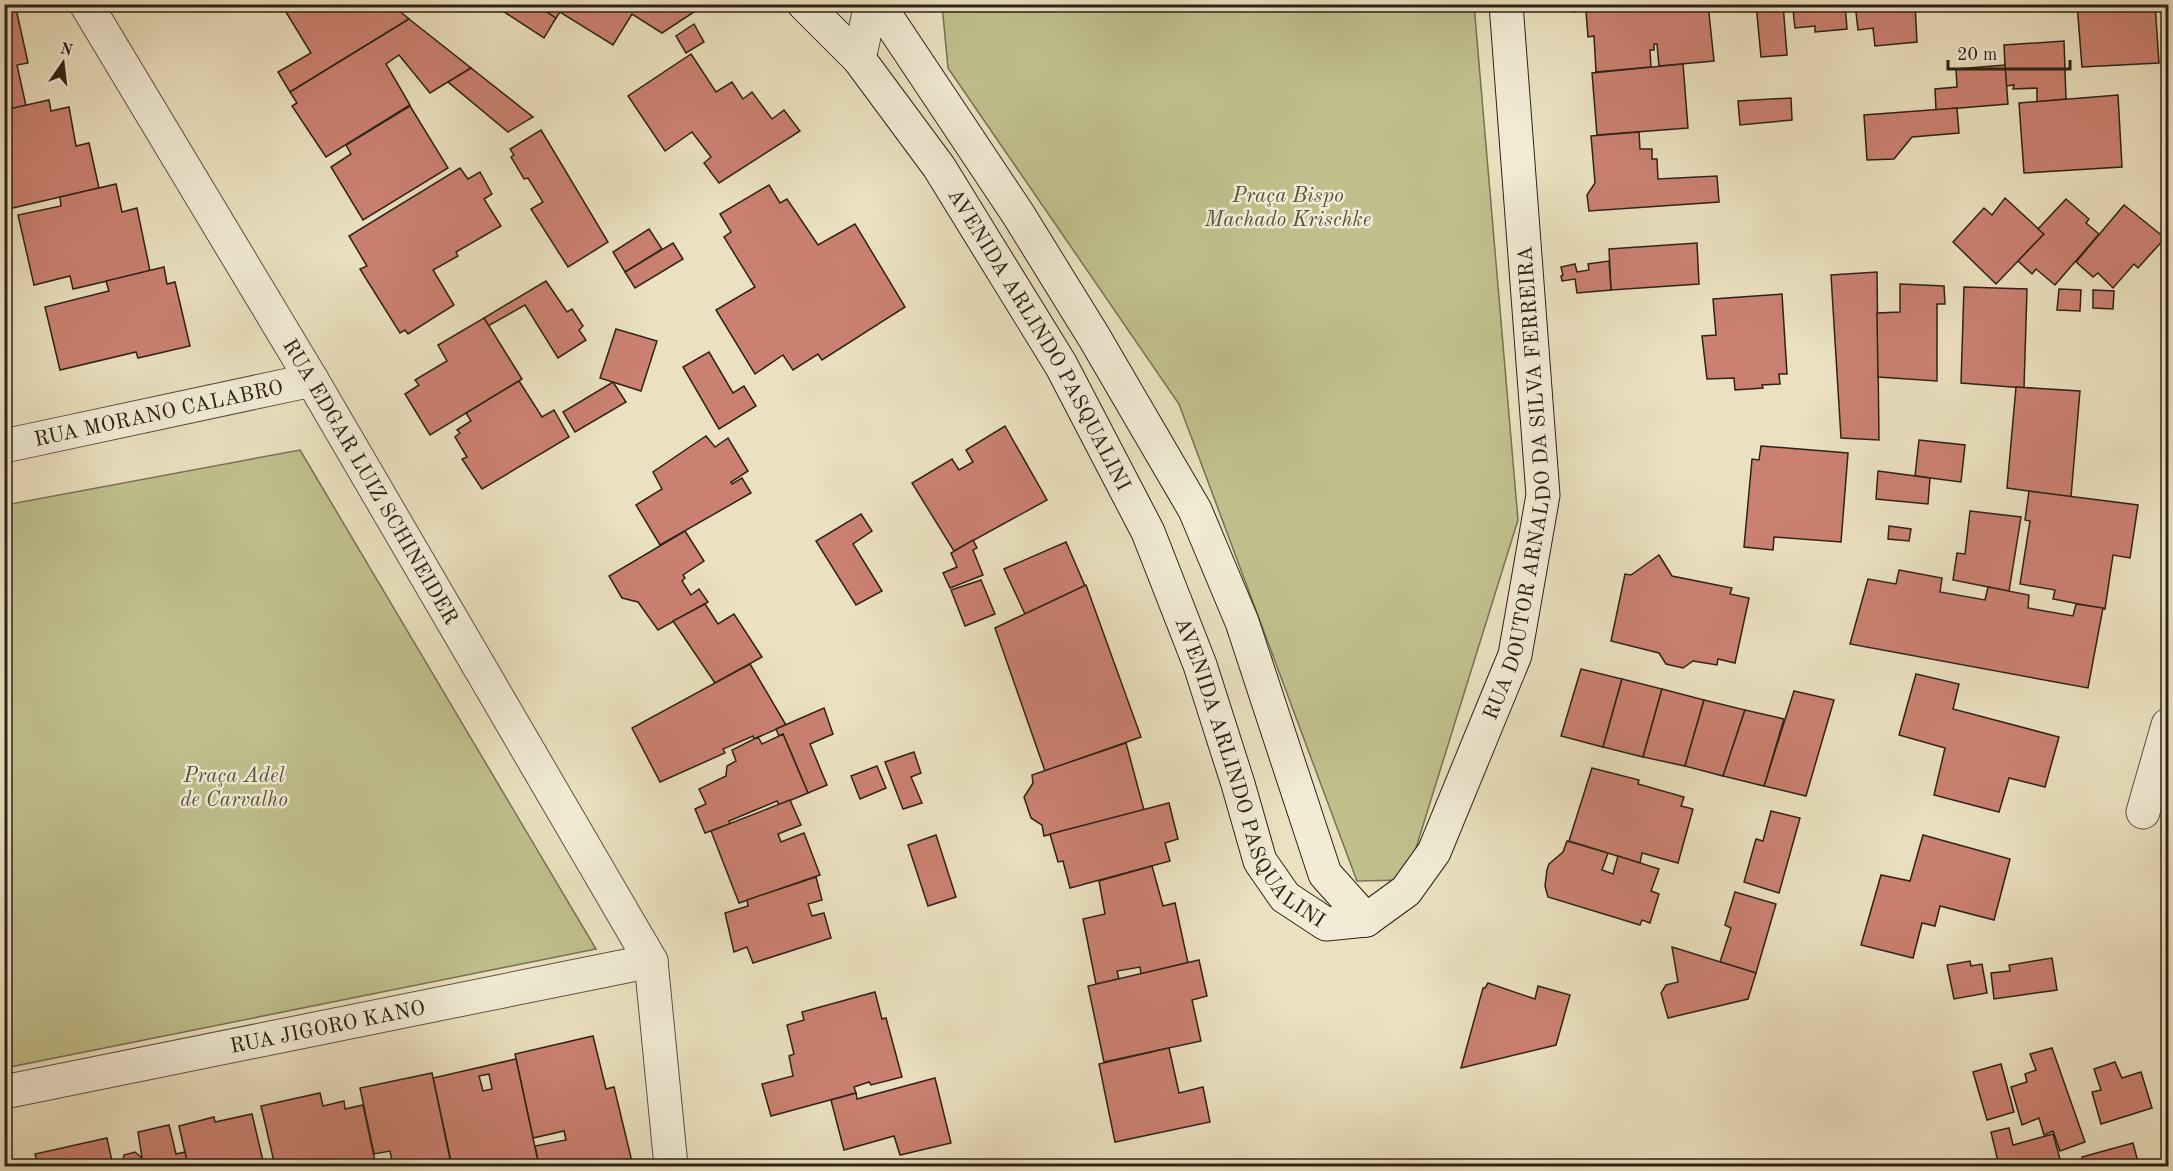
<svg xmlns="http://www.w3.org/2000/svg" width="2173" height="1171" viewBox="0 0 2173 1171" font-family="'Old Standard TT',serif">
  <rect width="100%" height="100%" fill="#ebe1c0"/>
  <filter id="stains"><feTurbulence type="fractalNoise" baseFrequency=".00333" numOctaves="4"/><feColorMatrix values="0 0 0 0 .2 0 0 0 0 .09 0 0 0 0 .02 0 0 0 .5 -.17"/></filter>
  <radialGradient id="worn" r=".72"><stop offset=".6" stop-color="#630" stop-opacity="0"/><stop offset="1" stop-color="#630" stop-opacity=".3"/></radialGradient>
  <g fill="#c0c08d" stroke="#777152" stroke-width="1.5">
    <polygon points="942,5 1474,5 1518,520 1406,880 1357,881 1179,404 948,68"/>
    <polygon points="300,450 596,949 5,1068 5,505"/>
  </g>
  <g fill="#cb8172" stroke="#2e2216" stroke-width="1.5" fill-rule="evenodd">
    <polygon points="4,4 15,4 28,63 17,65 26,106 4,110"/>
    <polygon points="281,4 342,4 344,7 348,4 391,4 409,19 290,92 278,72 311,53"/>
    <polygon points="492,4 535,4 556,18 544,38"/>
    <polygon points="535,4 694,4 700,8 662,33 632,14 613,45 560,12 556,18"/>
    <polygon points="1572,4 1649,4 1649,6 1573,12"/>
    <polygon points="1670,4 1708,4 1714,61 1659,66 1657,44 1654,44 1654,50 1650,50 1651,67 1596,72 1594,36 1588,37 1586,11"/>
    <polygon points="1756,4 1783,4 1787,55 1761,57"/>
    <polygon points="1786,4 1845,4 1847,29 1815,32 1815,26 1795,28 1793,10 1787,11"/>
    <polygon points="1855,4 1915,4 1917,42 1875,46 1873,28 1858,30"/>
    <polygon points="2077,4 2155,4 2159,63 2082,67"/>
    <polygon points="409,19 471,68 430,93 399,55 386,64 410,105 326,157 292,106 297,103 290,92"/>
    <polygon points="694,24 704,42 686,53 676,36"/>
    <polygon points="2064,41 2066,99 2037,102 2037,88 2013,89 2014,85 2006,86 2004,45"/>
    <polygon points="691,54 716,92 732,82 743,99 752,92 772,119 784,110 800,131 719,183 704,163 711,157 692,132 665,151 628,96"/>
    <polygon points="1683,64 1688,128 1597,135 1592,73"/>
    <polygon points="2005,65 2008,104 1936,110 1935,89 1957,87 1956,69"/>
    <polygon points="471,68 533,117 508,132 448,82"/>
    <polygon points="2118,95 2122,167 2024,173 2019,103"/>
    <polygon points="1791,98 1792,120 1740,125 1738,101"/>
    <polygon points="49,100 51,111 69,107 76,146 89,143 99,188 4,210 4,110"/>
    <polygon points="410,106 448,168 363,220 331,167 351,154 346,145"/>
    <polygon points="1957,108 1959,133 1912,137 1894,159 1867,160 1864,115"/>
    <polygon points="541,130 608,242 568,267 531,209 543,202 528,178 524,179 511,157 514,155 510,149"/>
    <polygon points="1639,132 1640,149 1652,149 1652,159 1657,159 1658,179 1717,176 1719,202 1589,211 1587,195 1595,183 1591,136"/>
    <polygon points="460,168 468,179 480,172 492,194 484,199 501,226 456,252 458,256 433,270 454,305 408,334 405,330 400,333 360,269 367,266 349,236"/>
    <polygon points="116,184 122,212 137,208 150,271 73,289 70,276 34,285 18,215 61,206 60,197"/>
    <polygon points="769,185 780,203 787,199 818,245 855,224 905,307 822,360 818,354 793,370 783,355 755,374 716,310 755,287 724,237 731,232 720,214"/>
    <polygon points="2005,198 2044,234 1996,284 1953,242 1984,208 1992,215"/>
    <polygon points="2066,199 2089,219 2086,223 2099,234 2055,285 2036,269 2032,274 2018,261 2044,234 2038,229"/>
    <polygon points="2124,205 2165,238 2138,268 2134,264 2113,288 2098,273 2093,277 2076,262"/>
    <polygon points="649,229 662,249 625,272 613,252"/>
    <polygon points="673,243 683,259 635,288 625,272"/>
    <polygon points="1697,243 1699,284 1611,290 1609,249"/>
    <polygon points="1609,261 1611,290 1577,293 1575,279 1562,281 1561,276 1563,275 1561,267 1575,264 1577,272 1589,270 1588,264"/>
    <polygon points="164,267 167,284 175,282 190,346 138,358 136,352 60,370 45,307 109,291 106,281"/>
    <polygon points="1877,272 1879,440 1841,438 1831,275"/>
    <polygon points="546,281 567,312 572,309 583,326 579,330 586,340 558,358 525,305 488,326 484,318"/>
    <polygon points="1900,284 1944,286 1945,304 1937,304 1937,381 1878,377 1877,313 1900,312"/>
    <polygon points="1964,287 2027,289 2024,388 1961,383"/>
    <polygon points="2059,289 2081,290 2080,311 2057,310"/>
    <polygon points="2093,290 2114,291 2113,309 2093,308"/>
    <polygon points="1782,294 1787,374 1779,374 1780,384 1762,385 1763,388 1735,390 1734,378 1707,379 1702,336 1716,335 1713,299"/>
    <polygon points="484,318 522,379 430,435 405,394 419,385 415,380 447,361 438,345"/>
    <polygon points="616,329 657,341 641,391 600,378"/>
    <polygon points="709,352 733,393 744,386 756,406 719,429 683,367"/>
    <polygon points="519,381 542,417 554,410 569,437 482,489 462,459 467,457 455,437 460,433 457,430 471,421 466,413"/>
    <polygon points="613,382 626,402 575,432 563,412"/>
    <polygon points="2016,387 2080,391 2071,497 2007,488"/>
    <polygon points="1005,426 1047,500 954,551 912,483 952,459 959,470 973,462 966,450"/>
    <polygon points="706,436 715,447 728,438 748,471 731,482 732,484 742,478 751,493 660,545 636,505 662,489 653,472"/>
    <polygon points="1919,440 1965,445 1961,482 1915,476"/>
    <polygon points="1761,446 1848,453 1841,542 1774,537 1773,550 1744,547 1752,459 1759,460"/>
    <polygon points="1878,471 1930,478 1928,504 1876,499"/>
    <polygon points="2029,491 2138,505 2130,558 2113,555 2105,609 2053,599 2055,590 2020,584 2030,521 2025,520"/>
    <polygon points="1970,511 2021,517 2009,591 1953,580 1957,553 1965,554"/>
    <polygon points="861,514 872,531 853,544 882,591 856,605 816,541"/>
    <polygon points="1889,526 1911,529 1909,541 1888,539"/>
    <polygon points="685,531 704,561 683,575 685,578 682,581 691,595 699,589 708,602 658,630 638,602 622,598 609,576"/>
    <polygon points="973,540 977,548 973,550 983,575 950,588 943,573 957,567 951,553"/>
    <polygon points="1066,542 1085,586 1025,614 1004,569"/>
    <polygon points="1659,555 1672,576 1732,588 1730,594 1749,598 1735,663 1718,659 1717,665 1693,661 1683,668 1666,664 1659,653 1611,641 1625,574 1631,575"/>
    <polygon points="1899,570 1942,578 1940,592 1985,600 1988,587 2029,595 2028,608 2073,616 2076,604 2103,608 2088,688 1850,644 1868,579 1896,584"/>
    <polygon points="981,580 995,614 965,626 951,590"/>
    <polygon points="1086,585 1141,737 1045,771 995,628"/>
    <polygon points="705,604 718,624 734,614 762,657 715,683 673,621"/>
    <polygon points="750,664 786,725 754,739 753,736 723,749 725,753 660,782 632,728"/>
    <polygon points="1581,669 1622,679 1603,747 1561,736"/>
    <polygon points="1916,674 1959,684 1953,709 2059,737 2045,787 2009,778 1999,812 1934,795 1945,748 1899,735"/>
    <polygon points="1622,679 1662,689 1643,757 1603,747"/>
    <polygon points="1662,689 1704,700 1685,766 1643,757"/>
    <polygon points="1794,691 1834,700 1806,796 1764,786"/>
    <polygon points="1704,700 1745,710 1723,776 1685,766"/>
    <polygon points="824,708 833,734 810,744 827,785 808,793 783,734 779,736 776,729"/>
    <polygon points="1745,710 1784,719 1764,786 1723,776"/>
    <polygon points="783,734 808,793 779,805 777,801 729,821 730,824 705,833 695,809 706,804 699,789 726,776 727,766 736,761 732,750 758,737 762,744"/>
    <polygon points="1126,743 1144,810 1044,836 1042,825 1031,818 1024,797 1033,783 1032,775"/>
    <polygon points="914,752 921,773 911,777 922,803 903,809 885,762"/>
    <polygon points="877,766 886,788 860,799 851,776"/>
    <polygon points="1592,768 1639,780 1638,784 1684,797 1681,806 1693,809 1678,863 1642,853 1640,863 1569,841"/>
    <polygon points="790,800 801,825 778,834 781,842 804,833 820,875 739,903 711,831"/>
    <polygon points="1169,803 1178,839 1165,843 1170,861 1070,888 1063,861 1058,862 1050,834"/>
    <polygon points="1771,811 1800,818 1779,893 1744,882 1756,839 1763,841"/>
    <polygon points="936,835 956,897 928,906 908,845"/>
    <polygon points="1923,835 2010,859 1994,920 1940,906 1935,926 1922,923 1913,958 1861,945 1881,875 1910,881"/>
    <polygon points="1567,841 1608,853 1602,870 1613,874 1618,856 1659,869 1651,891 1659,894 1650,923 1642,920 1640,925 1548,897 1545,886 1547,870 1549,864 1563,852"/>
    <polygon points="1152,866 1163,906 1175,903 1188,963 1141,974 1140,967 1117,971 1119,979 1096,984 1083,919 1105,914 1099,881"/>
    <polygon points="816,877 822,900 808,904 812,916 824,913 831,938 753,963 747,947 734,952 725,913 748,906 747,900"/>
    <polygon points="1735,892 1776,904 1756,973 1720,962 1731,928 1725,925"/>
    <polygon points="1672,947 1756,973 1748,999 1668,1018 1661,993 1666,985 1678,982"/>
    <polygon points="2052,958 2057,990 1994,999 1991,973 2010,971 2009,965"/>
    <polygon points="1199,960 1207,996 1192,1000 1201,1041 1104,1062 1088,986"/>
    <polygon points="1970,961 1971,966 1982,964 1987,993 1954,999 1947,965"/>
    <polygon points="1488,983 1535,999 1538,986 1570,995 1556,1045 1461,1068 1483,988 1485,988"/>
    <polygon points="875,992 882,1019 886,1018 902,1077 871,1085 869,1082 854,1087 856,1093 771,1116 762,1084 793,1076 789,1056 794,1054 787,1025 804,1020 802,1012"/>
    <polygon points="593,1036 606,1089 614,1087 633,1166 539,1166 535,1146 566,1140 564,1131 533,1138 515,1054"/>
    <polygon points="1169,1048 1179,1093 1203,1087 1210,1122 1115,1142 1099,1064"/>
    <polygon points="2052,1048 2085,1142 2060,1151 2053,1131 2044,1135 2039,1118 2022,1125 2011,1087 2027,1082 2025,1074 2036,1070 2030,1054"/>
    <path d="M516 1059 539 1166H452L433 1078ZM489 1074 492 1089 483 1091 479 1076Z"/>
    <polygon points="2115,1062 2122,1078 2141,1072 2152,1108 2101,1124 2092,1092 2101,1090 2094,1069"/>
    <polygon points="2001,1064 2014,1112 1987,1120 1973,1072"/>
    <polygon points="432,1073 450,1159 417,1166 393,1166 390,1151 374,1154 360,1088"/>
    <polygon points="935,1078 951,1143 900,1155 894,1136 844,1150 831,1100 856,1093 857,1099"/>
    <polygon points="320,1093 323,1106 344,1101 345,1109 363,1105 376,1166 275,1166 261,1106"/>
    <polygon points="252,1114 263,1161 250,1164 251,1166 188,1166 179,1126 214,1117 215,1122"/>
    <polygon points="169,1125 176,1154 185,1152 188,1166 122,1166 124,1155 135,1152 142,1158 138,1132"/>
    <polygon points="2009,1128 2013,1145 2053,1134 2062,1166 1999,1166 1991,1132"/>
    <polygon points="107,1138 113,1166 38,1166 35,1154"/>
    <polygon points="2133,1143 2139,1166 2085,1166 2082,1157"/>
  </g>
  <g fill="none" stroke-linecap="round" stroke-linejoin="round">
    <defs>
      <g id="street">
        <path id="s1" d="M86 4 312 380 651 961 671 1166"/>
        <polyline points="859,59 871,4"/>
        <path id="s2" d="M4 446 312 380"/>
        <polyline points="2143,812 2168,725"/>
        <path id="s3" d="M4 1092 651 961"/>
      </g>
      <g id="secondary">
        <path id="s4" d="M804 4 859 59 939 167 1061 365 1148 532 1200 665 1238 784 1260 861 1285 897 1326 924 1366 920"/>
        <polyline points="878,4 1018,214 1094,337 1195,510 1242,622 1325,874 1366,920"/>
        <path id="s5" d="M1366 920 1406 891 1434 852 1515 655 1543 495 1506 4"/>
      </g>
    </defs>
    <use href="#street" stroke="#5d5240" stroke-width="35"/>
    <use href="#secondary" stroke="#2e2216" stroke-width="35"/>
    <use href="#street" stroke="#f2ecd6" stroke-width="33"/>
    <use href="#secondary" stroke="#f2ecd6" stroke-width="33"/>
  </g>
  <g text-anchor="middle" stroke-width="5" stroke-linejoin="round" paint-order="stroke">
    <g font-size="21" font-style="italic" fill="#5a513a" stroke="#f2ecd6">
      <text x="1288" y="202">Praça Bispo<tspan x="1288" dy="24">Machado Krischke</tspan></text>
      <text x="234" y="782">Praça Adel<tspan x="234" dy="24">de Carvalho</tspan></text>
    </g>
    <g font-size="21" fill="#2e2216" stroke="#f2ecd6">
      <text dy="7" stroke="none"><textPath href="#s4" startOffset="412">AVENIDA ARLINDO PASQUALINI</textPath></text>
      <text dy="7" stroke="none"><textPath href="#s2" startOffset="158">RUA MORANO CALABRO</textPath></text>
      <text dy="7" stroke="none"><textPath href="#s1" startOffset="556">RUA EDGAR LUIZ SCHINEIDER</textPath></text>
      <text dy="7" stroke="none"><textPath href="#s5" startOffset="482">RUA DOUTOR ARNALDO DA SILVA FERREIRA</textPath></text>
      <text dy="7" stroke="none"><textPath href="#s4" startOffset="898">AVENIDA ARLINDO PASQUALINI</textPath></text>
      <text dy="7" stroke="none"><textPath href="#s3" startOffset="330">RUA JIGORO KANO</textPath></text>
    </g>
  </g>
  <rect width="2173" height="1171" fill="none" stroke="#ebe1c0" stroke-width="24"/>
  <rect x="6" y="6" width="2161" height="1159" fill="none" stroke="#2e2216" stroke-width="3"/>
  <rect x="12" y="12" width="2149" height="1147" fill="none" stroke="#2e2216" stroke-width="1.5"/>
  <g transform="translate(63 63) rotate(14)" stroke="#f2ecd6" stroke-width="4.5" paint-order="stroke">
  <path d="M0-4.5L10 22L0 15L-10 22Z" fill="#2e2216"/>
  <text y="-9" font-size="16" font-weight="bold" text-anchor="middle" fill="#2e2216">N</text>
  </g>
  <path d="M1948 60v9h122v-9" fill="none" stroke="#2e2216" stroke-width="3"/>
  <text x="1957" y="60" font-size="18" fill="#2e2216" stroke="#f2ecd6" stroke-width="4.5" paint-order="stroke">20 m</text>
  <rect width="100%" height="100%" filter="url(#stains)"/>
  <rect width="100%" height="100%" fill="url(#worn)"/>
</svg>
